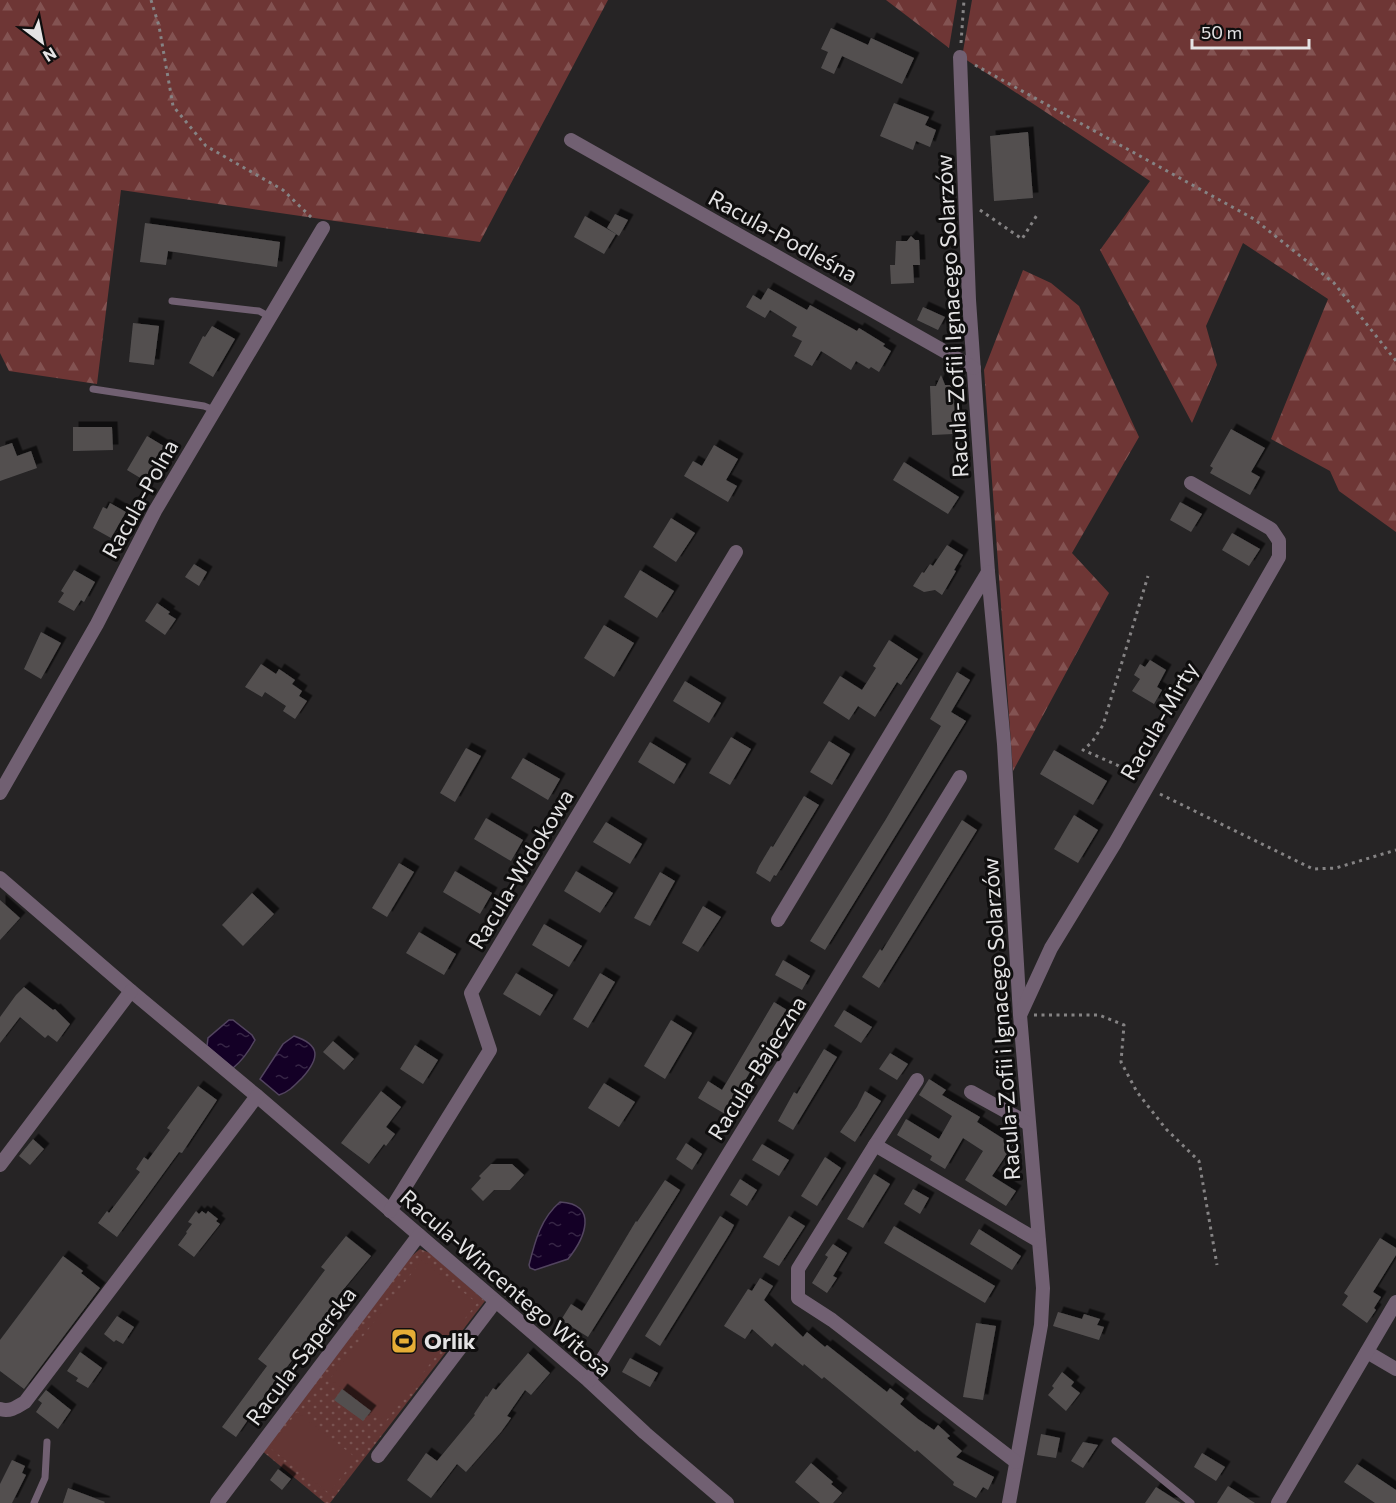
<svg xmlns="http://www.w3.org/2000/svg" width="1396" height="1503" viewBox="0 0 1396 1503" font-family="Commissioner,sans-serif">
  <defs>
    <pattern id="forest-firs" width="22" height="20" patternUnits="userSpaceOnUse" patternTransform="scale(1.5)"><rect width="22" height="20" fill="#6e3635"/><path d="M5 1l3.5 6h-7zM16 11l3.5 6h-7z" fill="#835352"/></pattern>
    <pattern id="park-dots" width="8" height="8" patternUnits="userSpaceOnUse" patternTransform="scale(1.5)"><rect width="8" height="8" fill="#633634"/><path d="M2 2h.1M6 6h.1" fill="none" stroke="#795351" stroke-width="1.8" stroke-linecap="round"/></pattern>
    <pattern id="water-ripples" width="26" height="14" patternUnits="userSpaceOnUse" patternTransform="scale(1.5)"><rect width="26" height="14" fill="#140026"/><path d="M2 4q2-2 4 0t4 0M15 11q2-2 4 0t4 0" fill="none" stroke="#362545"/></pattern>
    <filter id="shadow"><feDropShadow dx="5.5" dy="-5.5" stdDeviation="0" flood-color="#0009"/></filter>
  </defs>
  <rect width="100%" height="100%" fill="#262425"/>
  <g fill="url(#forest-firs)">
    <polygon points="0,0 608,0 480,242 121,190 97,384 9,371 0,353"/>
    <polygon points="886,0 957,0 949,48"/>
    <polygon points="972,0 1396,0 1396,532 1339,491 1330,471 1271,439 1328,299 1243,243 1206,326 1217,365 1192,423 1100,250 1150,181 962,57"/>
    <polygon points="1023,270 1051,283 1079,306 1139,437 1072,553 1109,593 1013,771 984,370"/>
  </g>
  <polygon fill="url(#park-dots)" points="420,1249 430,1253 485,1301 330,1503 325,1503 261,1450 402,1264"/>
  <g fill="#633634">
    <polygon points="422,1260 477,1303 385,1422 330,1379"/>
    <polygon points="297,1412 356,1458 329,1493 270,1448"/>
  </g>
  <g fill="url(#water-ripples)" stroke="#52445f" stroke-width="1.5">
    <path d="M229 1020H233L252 1035 255 1040C249 1051 243 1060 233 1068L207 1046 208 1038Z"/>
    <path d="M294 1036C321 1045 320 1058 302 1078 295 1085 289 1092 279 1095L260 1079 283 1044Z"/>
    <path d="M560 1202C599 1204 585 1238 568 1259L535 1270 530 1268 529 1265C535 1241 541 1218 560 1202Z"/>
  </g>
  <g fill="#535050" filter="url(#shadow)">
    <polygon points="831,28 868,45 871,38 914,58 902,84 842,56 834,74 821,68 828,52 821,49"/>
    <polygon points="894,103 929,117 925,125 936,130 930,147 916,141 913,150 880,136"/>
    <polygon points="1028,132 1033,198 994,201 990,136"/>
    <polygon points="615,214 628,220 619,236 607,228"/>
    <polygon points="585,216 616,234 604,254 574,237"/>
    <polygon points="145,223 280,242 277,267 168,251 166,265 140,262"/>
    <polygon points="911,236 915,240 919,240 920,265 913,265 914,283 891,284 890,265 895,265 896,241 907,241"/>
    <polygon points="768,288 807,310 810,305 857,331 859,328 885,344 883,346 891,351 879,372 871,367 869,369 856,361 851,370 821,351 812,366 794,356 802,341 792,336 797,327 770,310 765,318 746,307 753,295 761,300"/>
    <polygon points="923,307 945,317 938,330 917,320"/>
    <polygon points="133,323 159,326 154,365 129,362"/>
    <polygon points="212,326 235,339 213,377 189,363 203,336 205,337"/>
    <polygon points="941,375 945,385 952,385 955,407 953,434 932,435 930,386 936,386"/>
    <polygon points="73,427 112,427 113,450 73,451"/>
    <polygon points="1231,429 1265,448 1251,472 1260,477 1250,495 1210,473 1213,468 1210,466"/>
    <polygon points="147,436 167,448 147,482 127,470"/>
    <polygon points="12,443 17,456 31,451 37,468 0,481 0,447"/>
    <polygon points="714,445 738,459 726,480 737,486 728,502 684,476 693,461 702,466"/>
    <polygon points="904,462 959,497 948,514 893,480"/>
    <polygon points="1180,502 1202,514 1191,532 1170,520"/>
    <polygon points="110,503 126,512 111,538 93,528 103,507 107,509"/>
    <polygon points="671,518 695,533 676,562 653,547"/>
    <polygon points="1232,533 1260,549 1249,566 1222,550"/>
    <polygon points="947,545 963,555 954,570 956,571 942,595 935,590 924,592 913,586 922,572 924,573 930,564 933,566"/>
    <polygon points="194,564 207,572 199,586 185,577"/>
    <polygon points="74,570 95,582 84,602 81,600 74,611 58,602 64,593 61,591"/>
    <polygon points="640,570 674,591 657,618 624,597"/>
    <polygon points="157,603 170,612 168,614 176,619 165,635 145,621"/>
    <polygon points="604,625 634,643 614,677 584,658"/>
    <polygon points="41,632 61,643 41,679 24,669"/>
    <polygon points="889,640 918,659 901,685 897,682 875,717 858,706 849,720 823,703 840,676 862,690 876,668 873,666"/>
    <polygon points="1150,660 1166,670 1157,687 1162,690 1154,704 1132,691 1140,679 1134,675 1140,664 1145,667"/>
    <polygon points="261,664 276,674 279,669 295,680 292,684 302,691 299,696 307,701 295,719 283,711 286,706 265,692 262,697 245,687"/>
    <polygon points="957,672 970,680 951,712 966,721 825,950 810,941 886,819 941,726 930,719"/>
    <polygon points="685,681 721,703 709,723 673,701"/>
    <polygon points="731,737 751,749 730,785 709,773"/>
    <polygon points="829,741 850,754 832,785 810,772"/>
    <polygon points="650,742 686,764 674,784 638,762"/>
    <polygon points="466,748 481,756 455,802 440,793"/>
    <polygon points="1054,750 1107,781 1093,805 1040,774"/>
    <polygon points="523,758 560,779 548,800 511,778"/>
    <polygon points="804,796 819,805 776,876 774,875 770,882 756,873 759,866 771,846 773,847"/>
    <polygon points="1074,815 1098,830 1078,863 1054,849"/>
    <polygon points="486,818 523,840 511,861 474,839"/>
    <polygon points="962,820 977,830 879,988 862,977 880,949 882,951"/>
    <polygon points="606,822 642,844 630,864 593,842"/>
    <polygon points="399,863 414,872 387,917 372,908"/>
    <polygon points="455,871 492,893 480,914 443,892"/>
    <polygon points="576,871 613,893 600,913 564,891"/>
    <polygon points="660,872 675,881 650,926 634,918"/>
    <polygon points="252,893 274,914 243,946 222,925"/>
    <polygon points="0,900 20,918 0,940"/>
    <polygon points="703,906 721,917 698,952 682,943"/>
    <polygon points="544,924 582,946 569,967 532,945"/>
    <polygon points="419,932 456,954 444,975 406,953"/>
    <polygon points="783,960 810,976 802,990 775,975"/>
    <polygon points="516,973 553,995 540,1016 503,994"/>
    <polygon points="600,973 615,982 588,1028 573,1019"/>
    <polygon points="24,987 53,1010 55,1009 70,1024 57,1042 48,1035 45,1038 20,1017 0,1043 0,1017 16,995"/>
    <polygon points="774,1002 787,1010 725,1114 698,1098 708,1081 722,1090"/>
    <polygon points="844,1010 872,1027 861,1043 834,1026"/>
    <polygon points="671,1020 692,1033 665,1079 644,1066"/>
    <polygon points="333,1041 354,1059 344,1070 323,1052"/>
    <polygon points="415,1045 438,1060 423,1084 400,1069"/>
    <polygon points="824,1049 837,1057 793,1130 778,1121 794,1092 797,1094"/>
    <polygon points="890,1053 908,1064 897,1080 879,1069"/>
    <polygon points="929,1079 946,1090 942,1095 980,1117 977,1122 1013,1145 992,1176 1016,1191 1006,1206 965,1180 983,1151 963,1138 945,1169 930,1160 932,1156 897,1135 906,1119 939,1139 952,1116 919,1095"/>
    <polygon points="604,1083 635,1102 619,1127 588,1108"/>
    <polygon points="198,1086 217,1100 182,1153 179,1152 117,1237 98,1223 107,1211 109,1213 140,1172 136,1169 144,1157 148,1160 170,1130 167,1128"/>
    <polygon points="381,1091 401,1107 386,1127 395,1134 386,1146 384,1144 369,1164 341,1143"/>
    <polygon points="865,1091 881,1101 855,1142 840,1132 857,1107"/>
    <polygon points="33,1139 44,1149 30,1165 19,1156"/>
    <polygon points="686,1143 702,1154 692,1170 676,1159"/>
    <polygon points="762,1144 789,1160 779,1176 752,1160"/>
    <polygon points="825,1157 841,1168 817,1206 801,1196"/>
    <polygon points="491,1164 512,1164 524,1175 510,1190 494,1190 483,1201 471,1189 481,1178 479,1176"/>
    <polygon points="874,1174 890,1184 863,1228 847,1219"/>
    <polygon points="740,1179 757,1190 747,1206 730,1195"/>
    <polygon points="665,1180 680,1190 588,1337 561,1320 571,1304 582,1311 636,1221 637,1222"/>
    <polygon points="913,1189 929,1198 920,1214 904,1204"/>
    <polygon points="196,1211 199,1214 202,1211 206,1214 208,1211 218,1219 216,1221 220,1224 194,1257 178,1245 187,1233 186,1232 192,1224 188,1222"/>
    <polygon points="720,1216 734,1225 730,1233 660,1346 645,1336"/>
    <polygon points="789,1216 805,1226 779,1266 763,1257"/>
    <polygon points="894,1226 995,1286 985,1303 884,1243"/>
    <polygon points="979,1229 1021,1256 1012,1270 970,1244"/>
    <polygon points="346,1236 371,1256 338,1296 340,1298 280,1376 279,1375 236,1437 222,1427 267,1366 258,1359 325,1270 321,1267"/>
    <polygon points="1380,1238 1396,1248 1396,1255 1373,1292 1381,1297 1374,1308 1376,1310 1367,1323 1342,1305 1348,1296 1344,1293"/>
    <polygon points="833,1244 847,1253 833,1276 837,1278 827,1293 812,1283 828,1257 825,1255"/>
    <polygon points="63,1256 83,1271 81,1273 100,1288 24,1389 0,1371 0,1340"/>
    <polygon points="760,1278 773,1286 764,1300 803,1337 807,1332 825,1347 827,1345 887,1392 890,1388 904,1399 900,1404 918,1419 934,1430 938,1425 950,1436 947,1438 962,1451 956,1457 994,1477 988,1490 983,1487 976,1498 953,1485 954,1482 917,1450 915,1452 824,1377 822,1379 804,1364 803,1366 775,1343 772,1347 752,1329 745,1339 724,1326 748,1289 752,1291"/>
    <polygon points="1058,1312 1082,1319 1084,1314 1100,1319 1097,1325 1104,1327 1099,1340 1053,1326"/>
    <polygon points="117,1316 134,1327 123,1344 116,1340 114,1342 104,1334"/>
    <polygon points="976,1323 996,1326 983,1400 963,1397"/>
    <polygon points="80,1352 102,1368 88,1388 76,1381 78,1378 67,1371"/>
    <polygon points="528,1353 550,1373 531,1395 525,1390 507,1416 511,1418 501,1432 466,1472 457,1464 431,1498 407,1480 426,1453 437,1461 475,1415 474,1414 486,1396 487,1397 493,1388 496,1390"/>
    <polygon points="630,1358 658,1373 650,1387 622,1372"/>
    <polygon points="1062,1372 1074,1382 1071,1386 1080,1393 1066,1411 1048,1395 1054,1388 1052,1386"/>
    <polygon points="342,1389 371,1411 363,1421 334,1400"/>
    <polygon points="46,1390 71,1410 58,1429 36,1412 42,1403 38,1400"/>
    <polygon points="1041,1434 1060,1438 1056,1458 1037,1455"/>
    <polygon points="1083,1442 1098,1445 1083,1468 1071,1461"/>
    <polygon points="1202,1453 1225,1467 1216,1481 1194,1467"/>
    <polygon points="12,1460 25,1466 22,1473 26,1475 12,1503 0,1503 0,1484"/>
    <polygon points="811,1463 833,1482 831,1484 842,1493 833,1503 820,1503 795,1482"/>
    <polygon points="1357,1464 1396,1490 1396,1503 1375,1503 1344,1482"/>
    <polygon points="278,1469 291,1479 282,1490 270,1480"/>
    <polygon points="1228,1486 1255,1503 1217,1503"/>
    <polygon points="1156,1487 1181,1503 1145,1503"/>
    <polygon points="68,1488 105,1502 104,1503 63,1503"/>
  </g>
  <g fill="none" stroke-linecap="round" stroke-linejoin="round">
    <g stroke="#858384" stroke-width="3" stroke-dasharray="3 4.5" stroke-linecap="butt">
      <polyline points="151,0 159,26 173,106 206,146 283,190 313,219"/>
      <polyline points="961,43 964,0"/>
      <polyline points="975,65 1254,219 1334,283 1396,361"/>
      <polyline points="980,210 1022,239 1037,215"/>
      <polyline points="1137,779 1117,765 1083,750 1092,742 1103,725 1148,576"/>
      <polyline points="1160,794 1313,869 1336,868 1396,850"/>
      <polyline points="1034,1015 1099,1015 1124,1025 1121,1062 1137,1092 1166,1129 1199,1161 1217,1265"/>
    </g>
    <g stroke="#716072" stroke-width="7">
      <polyline points="172,301 259,311 270,317"/>
      <polyline points="93,389 204,406 214,410"/>
      <polyline points="1115,1441 1191,1503"/>
      <polyline points="34,1503 45,1478 47,1442"/>
    </g>
    <g stroke="#716072" stroke-width="14">
      <polyline points="960,57 969,300 988,572 1004,744 1020,1015 1043,1288 1041,1325 1009,1503"/>
      <polyline points="571,140 974,368"/>
      <polyline points="0,793 97,624 155,511 323,228"/>
      <polyline points="0,878 131,991 257,1096 589,1381 645,1433 727,1503"/>
      <polyline points="778,920 988,572"/>
      <polyline points="1021,1013 1051,948 1115,843 1279,557 1279,541 1271,529 1191,483"/>
      <polyline points="971,1092 1029,1124"/>
      <polyline points="875,1145 917,1080"/>
      <polyline points="0,1165 131,991"/>
      <polyline points="390,1211 490,1050 471,993 736,552"/>
      <polyline points="1367,1352 1396,1369"/>
      <polyline points="589,1381 960,777"/>
      <path d="M0 1409C10 1412 17 1407 25 1402L257 1096"/>
      <polyline points="378,1456 495,1302"/>
      <polyline points="1016,1462 832,1320 798,1298 798,1269 875,1145 1039,1241"/>
      <polyline points="217,1503 419,1235"/>
      <polyline points="1278,1503 1396,1302"/>
    </g>
  </g>
  <defs>
    <symbol id="stadium-square" viewBox="-11 -11 22 22"><rect x="-9" y="-9" width="18" height="18" rx="4" fill="#e5ad36" stroke="#0f0e0e"/><path d="M0-5a6.5 5 0 1 0 0 10a6.5 5 0 1 0 0-10ZM-3.5-1.8h7v3.6h-7Z" fill="#111"/></symbol>
  </defs>
  <g fill-rule="evenodd">
    <use href="#stadium-square" x="389" y="1326" width="30" height="30"/>
  </g>
  <g text-anchor="middle" stroke-width="6" stroke-linejoin="round" paint-order="stroke">
    <g font-size="22" fill="#e4e3e4" stroke="#0f0e0e">
      <text transform="translate(783 236) rotate(29)" y="8">Racula-Podleśna</text>
      <text transform="translate(952 316) rotate(-93)" y="8">Racula-Zofii i Ignacego Solarzów</text>
      <text transform="translate(140 499) rotate(-61)" y="8">Racula-Polna</text>
      <text transform="translate(1159 721) rotate(-60)" y="8">Racula-Mirty</text>
      <text transform="translate(521 869) rotate(-59)" y="8">Racula-Widokowa</text>
      <text transform="translate(1001 1019) rotate(-94)" y="8">Racula-Zofii i Ignacego Solarzów</text>
      <text transform="translate(757 1068) rotate(-58)" y="8">Racula-Bajeczna</text>
      <text transform="translate(506 1283) rotate(41)" y="8">Racula-Wincentego Witosa</text>
      <text transform="translate(301 1356) rotate(-53)" y="8">Racula-Saperska</text>
    </g>
    <g font-size="22" font-weight="bold" fill="#e4e3e4" stroke="#0f0e0e" text-anchor="start">
      <text x="424" y="1349">Orlik</text>
    </g>
  </g>
  <g transform="translate(42 42) rotate(148)" stroke="#0f0e0e" stroke-width="4.5" paint-order="stroke">
  <path d="M0-4.5L10 22L0 15L-10 22Z" fill="#e4e3e4"/>
  <text y="-9" font-size="16" font-weight="bold" text-anchor="middle" fill="#e4e3e4">N</text>
  </g>
  <path d="M1192 39v9h117v-9" fill="none" stroke="#e4e3e4" stroke-width="3"/>
  <text x="1201" y="39" font-size="18" fill="#e4e3e4" stroke="#0f0e0e" stroke-width="4.5" paint-order="stroke">50 m</text>
</svg>
